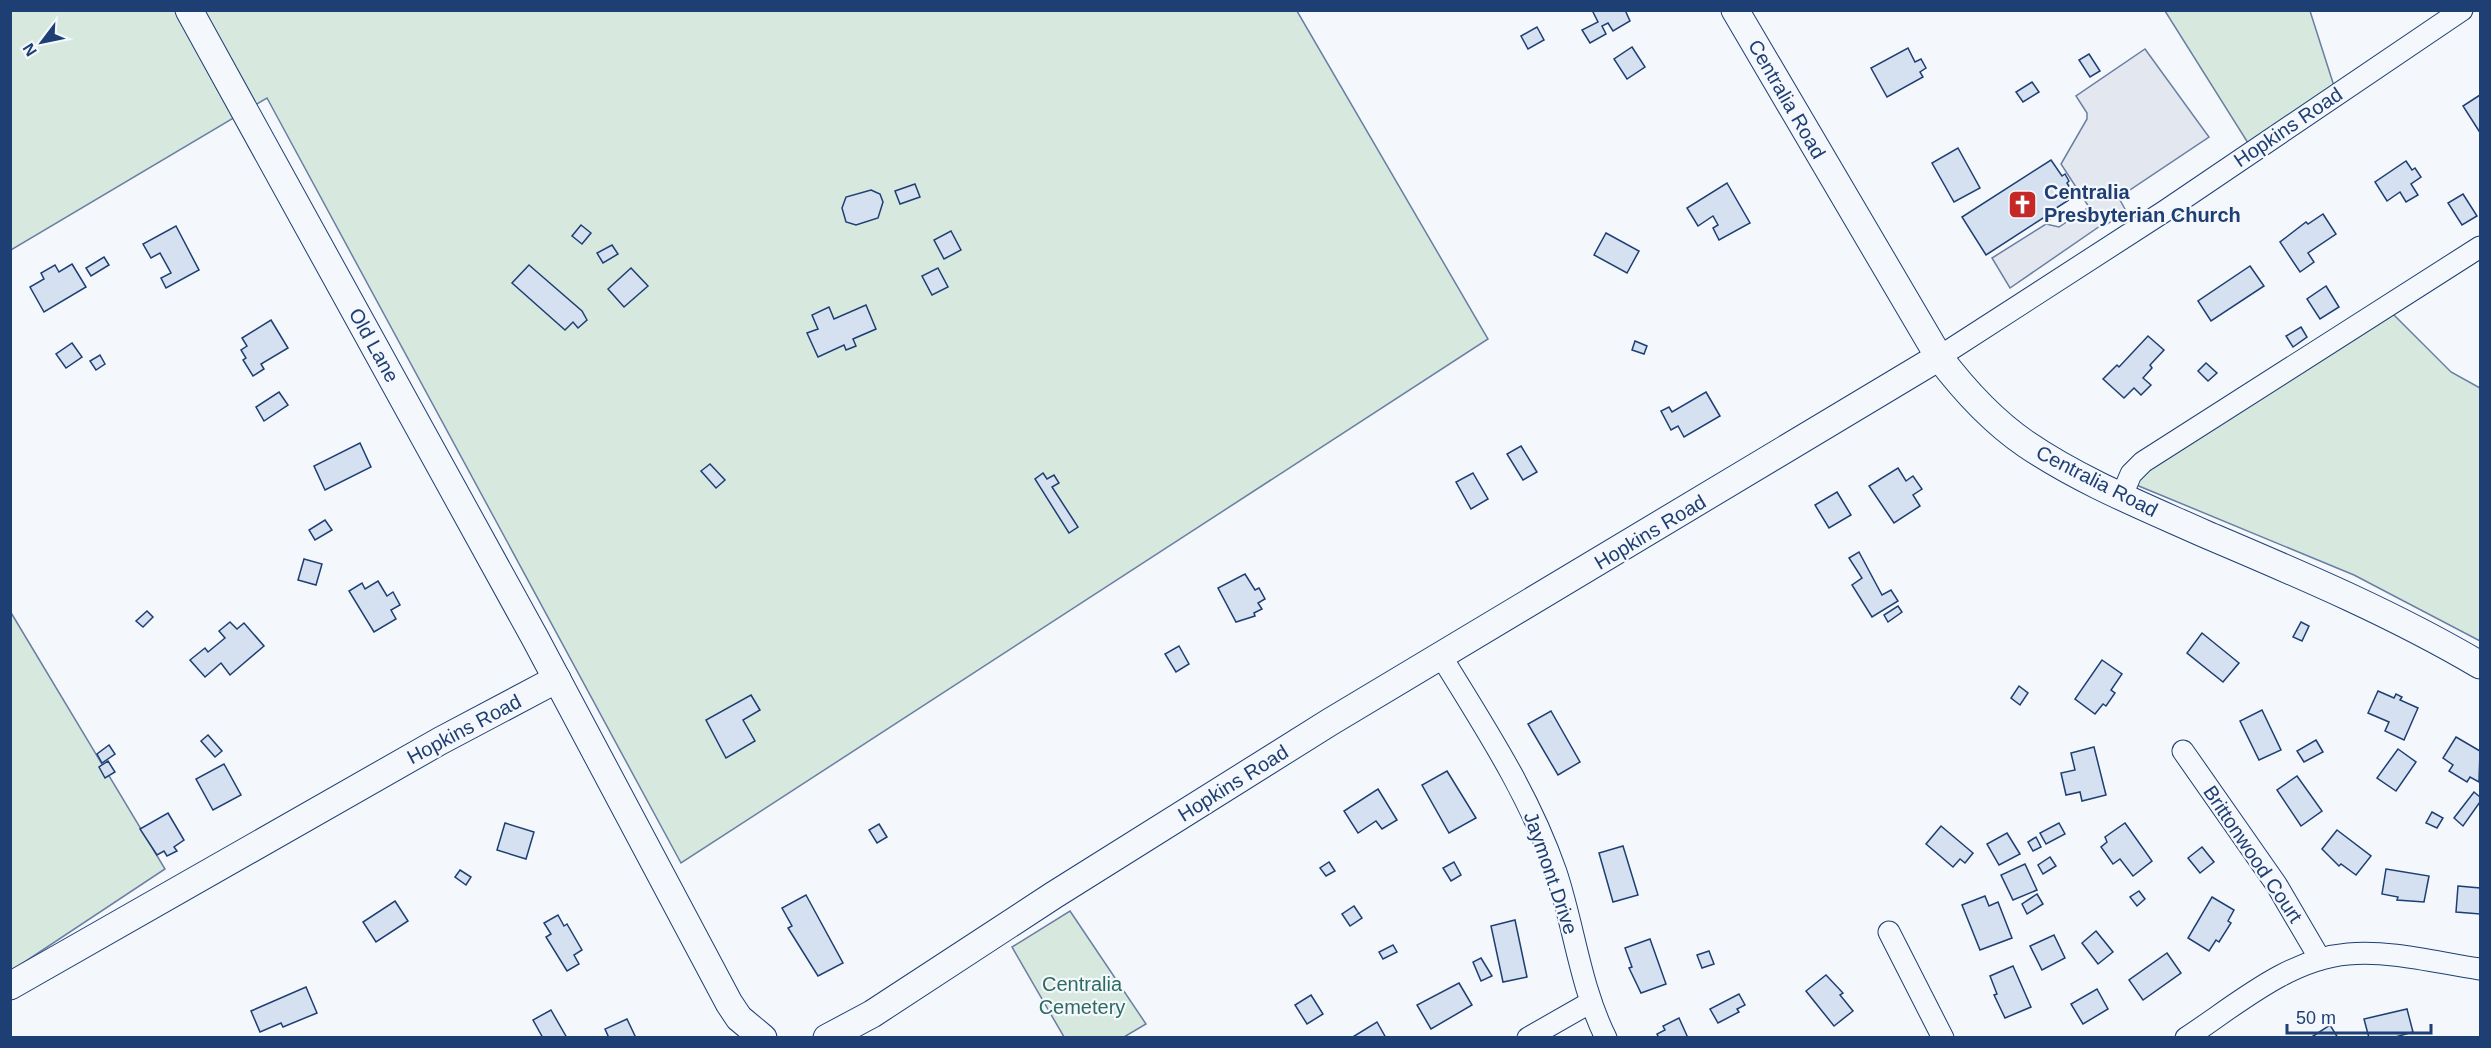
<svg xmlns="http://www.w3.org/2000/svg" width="2491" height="1048" viewBox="0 0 2491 1048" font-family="Helvetica,sans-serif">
  <rect width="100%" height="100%" fill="#f4f7fb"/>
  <g fill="#d7e8df" stroke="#687fa3" stroke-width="1.5">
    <polygon points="10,11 1297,11 1488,339 681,863 267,98 11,250"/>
    <polygon points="2165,11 2310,11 2334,86 2248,143"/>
    <polygon points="2393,314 2451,372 2480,388 2480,641 2354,575 2134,484 2138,476"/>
    <polygon points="10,611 165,869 11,971 10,971"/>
    <polygon points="1070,911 1146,1024 1124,1037 1064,1037 1012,947"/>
  </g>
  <polygon fill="#e3e8f0" stroke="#687fa3" stroke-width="1.5" points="2145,49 2209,137 2121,196 2120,200 2126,211 2106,225 2103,224 2010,288 1992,258 2046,224 2059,227 2089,207 2061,164 2087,119 2087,113 2076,96"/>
  <g fill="#d5e0f0" stroke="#1d3f73" stroke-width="1.5">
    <polygon points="1592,10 1625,10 1630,21 1613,31 1608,23 1602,26 1606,34 1590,43 1582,30 1598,22"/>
    <polygon points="1537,27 1544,40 1528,49 1521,36"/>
    <polygon points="1632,47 1645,67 1627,79 1614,59"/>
    <polygon points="1908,48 1915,62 1921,59 1926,68 1920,72 1923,77 1887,97 1871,68"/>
    <polygon points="2089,54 2100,71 2090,77 2079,60"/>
    <polygon points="2032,82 2039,92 2023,102 2016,92"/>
    <polygon points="2480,95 2480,130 2479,131 2463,106"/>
    <polygon points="1958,148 1980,188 1954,202 1932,163"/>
    <polygon points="2051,160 2062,176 2065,174 2069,181 2067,183 2075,196 2050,212 2053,217 2046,222 2043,218 1986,255 1962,217"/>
    <polygon points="2406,161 2412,170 2415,168 2421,177 2411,184 2418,195 2406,202 2400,192 2387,201 2375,182"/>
    <polygon points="1727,183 1750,223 1719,240 1713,228 1718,225 1713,216 1698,226 1687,208"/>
    <polygon points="915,184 920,197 900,204 895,191"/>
    <polygon points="871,190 880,194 883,202 878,218 856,225 846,222 842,208 846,197"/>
    <polygon points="2463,194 2477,216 2462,225 2448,203"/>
    <polygon points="2323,214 2336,234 2308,253 2314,262 2300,272 2280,242 2306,222 2308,224"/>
    <polygon points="581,225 591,233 582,244 572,236"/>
    <polygon points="176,226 199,270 166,288 161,278 171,273 160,253 151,258 143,244"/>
    <polygon points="951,231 961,250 944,259 934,240"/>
    <polygon points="1606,233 1639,251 1627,273 1594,255"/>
    <polygon points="612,245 618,254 603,263 597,253"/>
    <polygon points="104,257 109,265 91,276 86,268"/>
    <polygon points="72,264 86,287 44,312 30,287 44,279 41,273 55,265 59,272"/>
    <polygon points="529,265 582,311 587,320 578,328 573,322 565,330 512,283"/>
    <polygon points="2250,266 2264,286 2211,321 2198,301"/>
    <polygon points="631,268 648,286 624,307 608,289"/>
    <polygon points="938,268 948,287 932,295 922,276"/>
    <polygon points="2326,286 2339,307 2320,319 2307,299"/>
    <polygon points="866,305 876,329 853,339 856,346 846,350 844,345 818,357 807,333 818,329 812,315 829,307 834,319"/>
    <polygon points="271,320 288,348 261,364 264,369 253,376 243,360 246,358 241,350 247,346 242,338"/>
    <polygon points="2301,327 2307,337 2293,347 2286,336"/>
    <polygon points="2148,336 2164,350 2150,365 2152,368 2143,378 2151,385 2141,395 2134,388 2124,398 2103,379 2117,365 2119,367"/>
    <polygon points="1635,341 1647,346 1644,354 1632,350"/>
    <polygon points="72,343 82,357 66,368 56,354"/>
    <polygon points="100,355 105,364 96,370 90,361"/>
    <polygon points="2206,363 2217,373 2208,381 2198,371"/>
    <polygon points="279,392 288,405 264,421 256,407"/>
    <polygon points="1706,392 1720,416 1684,437 1678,426 1671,430 1661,411 1669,407 1672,412"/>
    <polygon points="360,443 371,467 325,490 314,466"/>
    <polygon points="1521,446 1537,472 1523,480 1507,454"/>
    <polygon points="710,464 725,480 716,488 701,471"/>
    <polygon points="1898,468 1906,481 1913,476 1922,489 1913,495 1920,506 1894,523 1869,486"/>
    <polygon points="1043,473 1047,479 1054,475 1059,483 1052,487 1078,527 1069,533 1035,479"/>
    <polygon points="1473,473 1488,499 1471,509 1456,482"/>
    <polygon points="1837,492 1851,515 1829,528 1815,505"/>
    <polygon points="325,520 332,530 315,540 309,530"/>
    <polygon points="1859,552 1882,595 1891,590 1898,601 1872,617 1852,585 1862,578 1849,558"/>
    <polygon points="304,559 322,564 316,585 298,580"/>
    <polygon points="1245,574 1255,590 1259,588 1265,599 1258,603 1262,609 1254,613 1255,616 1236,622 1218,588"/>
    <polygon points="378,581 387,596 393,592 400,605 391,610 396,619 374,632 349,591 362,583 365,589"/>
    <polygon points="1898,606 1902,612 1888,622 1884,615"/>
    <polygon points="147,611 153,617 143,627 136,621"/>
    <polygon points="230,622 237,629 244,623 264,646 230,675 221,663 205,677 190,660 205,648 208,652 225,638 219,631"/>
    <polygon points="2301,622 2309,626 2302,641 2293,637"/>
    <polygon points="2202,633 2239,663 2223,682 2187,653"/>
    <polygon points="1179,646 1189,664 1176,672 1165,654"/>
    <polygon points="2102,660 2122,674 2111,690 2115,693 2106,706 2103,704 2095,714 2075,699"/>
    <polygon points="2019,686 2028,693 2020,705 2011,698"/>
    <polygon points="2378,691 2394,698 2396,694 2402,697 2400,700 2418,708 2404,740 2385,731 2389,722 2368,713"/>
    <polygon points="751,695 760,710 743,720 755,741 726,758 706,720"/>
    <polygon points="2262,710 2281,750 2259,760 2240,721"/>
    <polygon points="1551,711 1580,762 1558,775 1528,724"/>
    <polygon points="208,735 222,751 215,757 201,741"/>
    <polygon points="2456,737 2480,751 2479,782 2470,777 2467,782 2449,771 2453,765 2443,758"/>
    <polygon points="2316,740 2323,752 2304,762 2297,751"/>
    <polygon points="109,745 115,754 102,763 97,754"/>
    <polygon points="2094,747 2106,795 2082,801 2080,792 2066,795 2061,773 2075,770 2071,753"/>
    <polygon points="2398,749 2416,762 2396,791 2377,778"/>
    <polygon points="108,761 115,772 105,778 99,767"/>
    <polygon points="224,764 241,795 213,810 196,779"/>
    <polygon points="1447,771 1476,818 1449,833 1422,785"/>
    <polygon points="2297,776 2322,811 2301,826 2277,790"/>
    <polygon points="1378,789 1397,820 1382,829 1376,821 1358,833 1344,811"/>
    <polygon points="2474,792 2480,797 2480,802 2463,826 2454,818"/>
    <polygon points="2432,812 2443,818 2437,828 2426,823"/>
    <polygon points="168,813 184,840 174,847 177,851 167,856 164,851 157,855 140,829"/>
    <polygon points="505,823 534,832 526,859 497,850"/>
    <polygon points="2059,823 2065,834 2046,844 2040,833"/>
    <polygon points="2125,823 2152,861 2133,876 2120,859 2113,864 2101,847 2107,842 2105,837"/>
    <polygon points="879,824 887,837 877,843 869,830"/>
    <polygon points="1941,826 1973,853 1965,863 1960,859 1953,867 1926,844"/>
    <polygon points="2337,830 2371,856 2356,875 2341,864 2339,866 2322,849"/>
    <polygon points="2007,833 2020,854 1999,865 1987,844"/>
    <polygon points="2036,837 2041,847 2033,851 2028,842"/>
    <polygon points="1623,846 1638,895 1613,902 1599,853"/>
    <polygon points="2202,847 2214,862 2200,873 2188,858"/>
    <polygon points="2050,857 2056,866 2043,874 2038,865"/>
    <polygon points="1329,862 1335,871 1326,876 1320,868"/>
    <polygon points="1454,862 1461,875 1451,881 1443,868"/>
    <polygon points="2025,864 2037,890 2013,900 2001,875"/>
    <polygon points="2386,869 2429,876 2424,902 2397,900 2398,897 2382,894"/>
    <polygon points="460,870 471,877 466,885 455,877"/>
    <polygon points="2458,886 2480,888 2480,914 2456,912"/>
    <polygon points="2139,891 2145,899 2137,906 2130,897"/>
    <polygon points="2037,894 2043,904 2027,914 2022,904"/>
    <polygon points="806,895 843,963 818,976 788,928 792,926 782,908"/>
    <polygon points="1985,896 1989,906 1998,902 2012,938 1980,950 1962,905"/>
    <polygon points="2212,897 2234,910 2228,921 2231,923 2219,942 2216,940 2209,951 2188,938"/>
    <polygon points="395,901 408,921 376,942 363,922"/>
    <polygon points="1354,906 1362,918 1350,926 1342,914"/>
    <polygon points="558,915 564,926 567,924 582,950 574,955 579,964 567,971 546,937 551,934 544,923"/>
    <polygon points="1515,920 1527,977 1503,982 1491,926"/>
    <polygon points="2096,931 2113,952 2098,964 2082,943"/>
    <polygon points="2054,935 2065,958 2042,970 2030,946"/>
    <polygon points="1650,939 1666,984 1641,993 1629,968 1632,967 1625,948"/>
    <polygon points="1393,945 1397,952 1383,959 1379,952"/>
    <polygon points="1709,951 1714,964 1702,968 1697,955"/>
    <polygon points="2167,953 2181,973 2143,1000 2129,980"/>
    <polygon points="1481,958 1492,976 1481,981 1473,962"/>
    <polygon points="2013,966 2031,1007 2005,1018 1994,995 1997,994 1990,976"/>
    <polygon points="1826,975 1843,993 1840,995 1853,1011 1834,1026 1806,991"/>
    <polygon points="1459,983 1472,1005 1431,1029 1417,1005"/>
    <polygon points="306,987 317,1013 283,1027 281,1023 260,1032 251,1011"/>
    <polygon points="2097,989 2108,1009 2083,1024 2071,1004"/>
    <polygon points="1739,994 1745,1005 1737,1009 1739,1012 1718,1023 1710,1009"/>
    <polygon points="1311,995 1323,1014 1307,1024 1295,1005"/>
    <polygon points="2407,1009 2413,1032 2392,1038 2369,1038 2364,1019"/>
    <polygon points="551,1010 567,1038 543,1038 533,1020"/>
    <polygon points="1679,1018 1688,1038 1659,1038 1657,1034 1665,1030 1663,1026"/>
    <polygon points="627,1019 636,1038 609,1038 605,1029"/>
    <polygon points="1377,1022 1386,1038 1351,1038"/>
    <polygon points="2330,1025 2338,1038 2310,1038"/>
  </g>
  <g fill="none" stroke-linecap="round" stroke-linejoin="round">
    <defs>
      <g id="minor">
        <polyline points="1939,357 2165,211 2462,10"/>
        <polyline points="2122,495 2131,474 2143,462 2480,247"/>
        <path d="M1441 656C1484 726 1529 794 1556 872 1574 926 1580 986 1606 1038"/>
        <polyline points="2183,751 2276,884 2320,959"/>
        <polyline points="1889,932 1943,1038"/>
        <polyline points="1528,1038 1591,1002"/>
        <path d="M2186 1038C2235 1006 2288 959 2348 954 2391 950 2438 963 2480 969"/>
      </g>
      <g id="major">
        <polyline points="189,10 535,638 729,1003 739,1018 763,1038"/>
        <path d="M1735 10 1939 357C1964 390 1991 420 2026 444 2080 481 2145 507 2205 534 2299 574 2392 613 2480 665"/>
        <polyline points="10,986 440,741 557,679"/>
        <polyline points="827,1038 872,1014 1054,895 1330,722 1939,357"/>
      </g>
    </defs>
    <use href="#minor" stroke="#1d3f73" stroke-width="23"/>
    <use href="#major" stroke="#1d3f73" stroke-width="29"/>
    <use href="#minor" stroke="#f4f7fb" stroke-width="21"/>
    <use href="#major" stroke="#f4f7fb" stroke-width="27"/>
  </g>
  <defs>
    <symbol id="church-square" viewBox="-11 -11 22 22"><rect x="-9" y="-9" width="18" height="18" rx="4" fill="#c62828" stroke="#f4f7fb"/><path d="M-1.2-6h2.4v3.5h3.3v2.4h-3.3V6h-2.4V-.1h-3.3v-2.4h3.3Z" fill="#fff"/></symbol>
  </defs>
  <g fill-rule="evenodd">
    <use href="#church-square" x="2006" y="188" width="33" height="33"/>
  </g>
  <g text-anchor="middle" stroke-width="4.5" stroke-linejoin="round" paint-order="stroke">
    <g font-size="20" fill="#1d3f73" stroke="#f4f7fb">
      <text transform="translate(1787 99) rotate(60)" y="7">Centralia Road</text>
      <text transform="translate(2288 127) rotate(-34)" y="7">Hopkins Road</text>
      <text transform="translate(374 345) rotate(61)" y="7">Old Lane</text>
      <text transform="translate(2097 481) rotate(27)" y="7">Centralia Road</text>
      <text transform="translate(1650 532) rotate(-31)" y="7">Hopkins Road</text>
      <text transform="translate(464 729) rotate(-28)" y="7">Hopkins Road</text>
      <text transform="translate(1233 783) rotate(-32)" y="7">Hopkins Road</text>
      <text transform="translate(2253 854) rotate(56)" y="7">Brittonwood Court</text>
      <text transform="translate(1551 873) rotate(71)" y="7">Jaymont Drive</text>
    </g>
    <g font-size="20" font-weight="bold" fill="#1d3f73" stroke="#f4f7fb" text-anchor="start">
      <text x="2044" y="199">Centralia<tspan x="2044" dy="23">Presbyterian Church</tspan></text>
    </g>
    <g font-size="20" fill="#2c6c60" stroke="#f4f7fb">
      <text x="1082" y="991">Centralia<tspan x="1082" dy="23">Cemetery</tspan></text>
    </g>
  </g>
  <rect width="2491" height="1048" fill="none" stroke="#1d3f73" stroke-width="24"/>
  <g transform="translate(42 42) rotate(238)" stroke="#f4f7fb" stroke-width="4.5" paint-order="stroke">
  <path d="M0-4.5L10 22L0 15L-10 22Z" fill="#1d3f73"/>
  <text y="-9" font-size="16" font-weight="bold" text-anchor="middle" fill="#1d3f73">N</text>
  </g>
  <path d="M2287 1024v9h144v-9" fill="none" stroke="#1d3f73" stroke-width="3"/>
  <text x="2296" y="1024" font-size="18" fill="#1d3f73" stroke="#f4f7fb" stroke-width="4.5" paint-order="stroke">50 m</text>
</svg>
